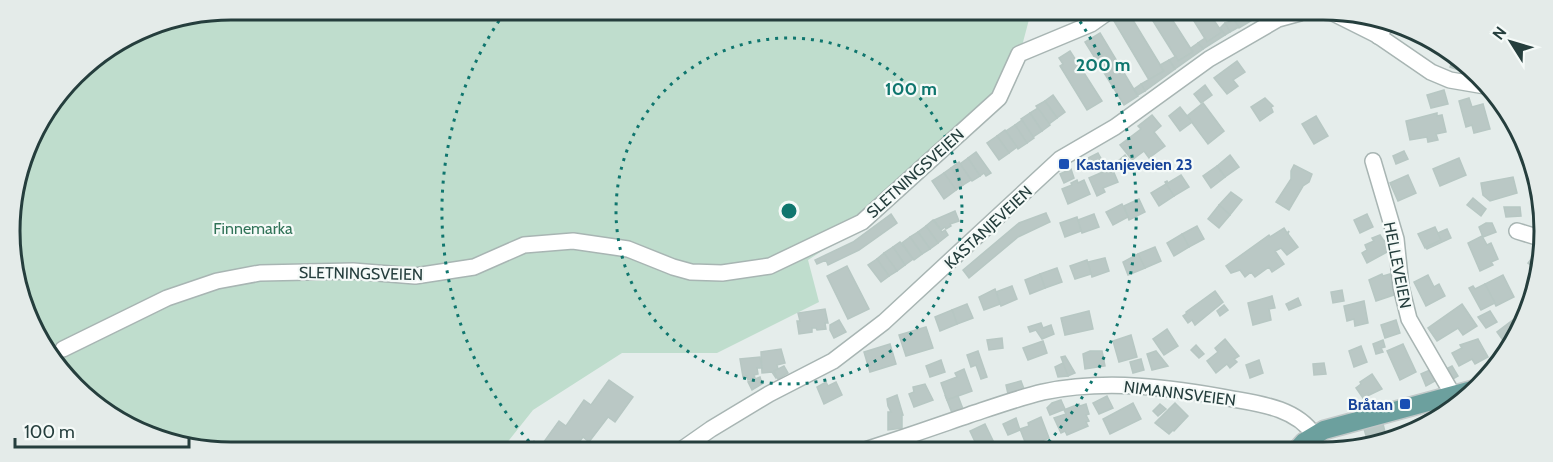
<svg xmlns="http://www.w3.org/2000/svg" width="1553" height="462" viewBox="0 0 1553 462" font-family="Cabin,sans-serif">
  <rect width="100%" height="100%" fill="#e5edeb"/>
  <polygon fill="#bfddcd" points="231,9 1031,12 1010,91 994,113 862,225 808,260 819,302 717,353 622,353 533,410 502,449 187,449 108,416 47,355 16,288 11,202 32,133 84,64 146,26"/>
  <g fill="#bac8c5" stroke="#b7c7c3" stroke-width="1.5">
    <polygon points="1128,12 1164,71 1149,80 1114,21"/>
    <polygon points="1148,13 1168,13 1193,52 1178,61"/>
    <polygon points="1189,13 1209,13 1222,32 1207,42"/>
    <polygon points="1230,13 1250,13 1254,19 1239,28"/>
    <polygon points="1234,20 1239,27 1230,32 1225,23"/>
    <polygon points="1225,23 1230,32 1225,35 1220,28"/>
    <polygon points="1220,28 1225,35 1203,49 1198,43 1205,38 1207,42 1222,32"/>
    <polygon points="1100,33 1138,96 1124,105 1085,42"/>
    <polygon points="1430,40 1446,47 1449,50 1448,54 1428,45"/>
    <polygon points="1198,43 1203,49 1175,69 1169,60 1176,56 1178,61 1193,52 1191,48"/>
    <polygon points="1070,51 1102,101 1087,110 1060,66 1063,64 1059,58"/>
    <polygon points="1453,59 1461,62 1468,69 1467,73 1450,67"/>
    <polygon points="1169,60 1175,69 1145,91 1141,84 1164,71 1160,65"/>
    <polygon points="1237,61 1245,72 1233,80 1238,86 1227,94 1214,78"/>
    <polygon points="1141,84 1145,91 1138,95 1134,89"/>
    <polygon points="1205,85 1212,95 1201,103 1194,94"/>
    <polygon points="1444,90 1448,104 1431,108 1427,95"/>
    <polygon points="1053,95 1065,112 1057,118 1045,101"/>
    <polygon points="1265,98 1273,106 1271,107 1273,112 1260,121 1251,107"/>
    <polygon points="1469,98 1472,107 1483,104 1490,129 1474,133 1472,125 1466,127 1459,101"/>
    <polygon points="1045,101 1057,118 1049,124 1036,106"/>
    <polygon points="1203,103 1224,131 1208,144 1187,116"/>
    <polygon points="1180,107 1192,122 1180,131 1169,116"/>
    <polygon points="1038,108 1050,125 1042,131 1030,113"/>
    <polygon points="1030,113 1042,131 1033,137 1021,119"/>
    <polygon points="1437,113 1437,116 1442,115 1446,132 1436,134 1438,140 1428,142 1427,137 1410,140 1406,121"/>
    <polygon points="1152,115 1161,126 1154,132 1165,146 1149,158 1144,151 1132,160 1120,145 1141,129 1138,126"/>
    <polygon points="1316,116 1328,136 1314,144 1302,124"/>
    <polygon points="1022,120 1034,138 1027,143 1015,125"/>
    <polygon points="1015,125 1027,143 1018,149 1006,131"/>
    <polygon points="1005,130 1017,147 1009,153 997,136"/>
    <polygon points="997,136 1009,153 999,160 987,143"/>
    <polygon points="1404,151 1408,159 1396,164 1393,156"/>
    <polygon points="976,152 991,173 986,176 984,173 980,176 968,158"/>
    <polygon points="1098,153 1104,164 1094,169 1088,158"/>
    <polygon points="1125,155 1132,165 1125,170 1118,161"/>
    <polygon points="1230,155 1239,167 1225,177 1217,166"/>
    <polygon points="968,158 980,176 972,181 960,164"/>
    <polygon points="1459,158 1466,175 1440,186 1433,169"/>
    <polygon points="959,162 971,180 963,185 951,168"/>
    <polygon points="1294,165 1312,174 1309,182 1303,186 1289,210 1276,202 1291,179 1291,171"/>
    <polygon points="1217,166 1225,177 1211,188 1203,176"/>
    <polygon points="951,168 963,185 956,190 944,173"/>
    <polygon points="1112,168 1118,182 1103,188 1105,192 1097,196 1089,178"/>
    <polygon points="1071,169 1074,178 1064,183 1060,174"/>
    <polygon points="1530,169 1532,169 1537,182 1537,181 1533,183 1526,171"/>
    <polygon points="944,173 956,190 944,199 932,181"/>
    <polygon points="1181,175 1189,187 1174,196 1165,182 1167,181 1168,183"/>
    <polygon points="1408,175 1416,193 1398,201 1390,183"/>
    <polygon points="1513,177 1517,193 1490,201 1483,195 1481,183"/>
    <polygon points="1077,180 1078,183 1084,180 1090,194 1068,204 1062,189 1072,185 1071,183"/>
    <polygon points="1166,184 1174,196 1159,206 1151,193"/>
    <polygon points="1231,192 1242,200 1230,215 1219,205"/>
    <polygon points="1473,198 1486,209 1481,216 1467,205"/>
    <polygon points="1139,199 1145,212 1129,220 1124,206"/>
    <polygon points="1122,204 1128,217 1113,225 1106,212"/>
    <polygon points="1219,205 1230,215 1219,228 1208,219"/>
    <polygon points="1504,207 1520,207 1521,216 1506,217"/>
    <polygon points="955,211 959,221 950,224 951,226 946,229 945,227 941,230 934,220"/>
    <polygon points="1046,213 1050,222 1018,237 969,278 963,270 1019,223"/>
    <polygon points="891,214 897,223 859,250 828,265 826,260 817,264 815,260 853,242"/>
    <polygon points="1094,214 1099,227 1082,233 1078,220"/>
    <polygon points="1367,214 1373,227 1360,233 1354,220"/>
    <polygon points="1077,217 1081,231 1065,237 1060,223"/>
    <polygon points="933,220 942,232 945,230 948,235 938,243 926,226"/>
    <polygon points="1486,223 1492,223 1496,232 1483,237 1479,227"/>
    <polygon points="926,226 938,243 930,249 918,232"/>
    <polygon points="1197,226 1204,239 1189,247 1182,234"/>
    <polygon points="1435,227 1441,240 1425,248 1418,234"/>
    <polygon points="1284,228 1287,233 1289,231 1288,234 1298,247 1287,255 1281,248 1275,251 1284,264 1272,272 1269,267 1255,277 1251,272 1245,277 1240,270 1231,273 1226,266 1269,235 1270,237"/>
    <polygon points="1447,229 1451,238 1427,249 1426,247 1441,240 1438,233"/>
    <polygon points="918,232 930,249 922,254 910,237"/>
    <polygon points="1182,234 1189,247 1174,256 1167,243"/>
    <polygon points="1380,235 1384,241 1387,239 1391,247 1388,249 1389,251 1367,263 1362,253 1367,250 1365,245 1374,241 1372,238"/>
    <polygon points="1482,236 1487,245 1491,243 1498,259 1491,262 1493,265 1480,271 1468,243"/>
    <polygon points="910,237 922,254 914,260 902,243"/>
    <polygon points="900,242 913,259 905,265 893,247"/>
    <polygon points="893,247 905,265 897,271 884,253"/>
    <polygon points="1155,247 1161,261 1145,268 1138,254"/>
    <polygon points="1540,248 1540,272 1528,263"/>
    <polygon points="884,253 897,271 889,276 877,259"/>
    <polygon points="1138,254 1145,268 1128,275 1123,262"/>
    <polygon points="1105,258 1109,271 1092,277 1088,262"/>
    <polygon points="877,259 889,276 881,282 868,265"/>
    <polygon points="1087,260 1091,274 1075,279 1070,266"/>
    <polygon points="847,266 869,309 848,319 827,276"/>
    <polygon points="1057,268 1062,282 1045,288 1040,274"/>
    <polygon points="1040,274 1045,288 1030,294 1025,280"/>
    <polygon points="1382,274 1383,276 1390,274 1397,294 1376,301 1369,280"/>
    <polygon points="1428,275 1434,287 1439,284 1445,296 1426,306 1414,282"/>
    <polygon points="1503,275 1514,297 1496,306 1485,284"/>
    <polygon points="1485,284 1495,303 1481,310 1469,288 1473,286 1475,289"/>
    <polygon points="1012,286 1017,299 1001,306 996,292"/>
    <polygon points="995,289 1000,304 984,310 979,297"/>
    <polygon points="1342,290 1344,301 1333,303 1331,292"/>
    <polygon points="1215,291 1223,302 1195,325 1192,320 1188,323 1183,316 1187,313 1186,312"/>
    <polygon points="1272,296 1275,308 1269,309 1271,320 1253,325 1248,303"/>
    <polygon points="1298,298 1301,305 1289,310 1286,304"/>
    <polygon points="1364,301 1368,323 1355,326 1354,319 1347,321 1344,306"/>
    <polygon points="967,304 973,318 957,324 952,310"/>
    <polygon points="1462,304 1477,326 1463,335 1458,328 1437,341 1428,328"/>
    <polygon points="1224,305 1228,310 1220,316 1217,311"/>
    <polygon points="825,309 828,323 825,323 826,329 817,330 816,328 812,328 812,332 799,334 797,321 800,321 798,313"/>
    <polygon points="952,310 957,324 940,331 935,317"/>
    <polygon points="1089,311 1093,329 1065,335 1061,318"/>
    <polygon points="1490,311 1497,322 1486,328 1478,317"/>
    <polygon points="1522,313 1524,316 1515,340 1507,346 1497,332"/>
    <polygon points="839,320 846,332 834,338 830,330 830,325"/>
    <polygon points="1396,320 1400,333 1385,338 1381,325"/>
    <polygon points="1041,323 1043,328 1051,325 1054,334 1042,339 1036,330 1030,332 1028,327"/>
    <polygon points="926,327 933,348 906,356 899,335"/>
    <polygon points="1167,329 1178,346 1164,355 1153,339"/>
    <polygon points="1131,335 1137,357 1119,362 1113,341"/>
    <polygon points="1002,338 1003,348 989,350 987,340"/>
    <polygon points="1225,339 1239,356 1234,359 1237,362 1230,368 1227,364 1216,373 1207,361 1218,352 1215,348"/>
    <polygon points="1478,339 1488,357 1475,364 1472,359 1459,366 1452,353 1462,348 1460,345"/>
    <polygon points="1383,340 1385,347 1381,348 1383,352 1376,354 1373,344"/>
    <polygon points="1043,341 1047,353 1028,360 1023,348"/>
    <polygon points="890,344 896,364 870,372 864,352"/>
    <polygon points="1403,344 1416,372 1400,380 1387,351"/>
    <polygon points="1196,345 1204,354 1199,358 1191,350"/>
    <polygon points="1361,346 1367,362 1354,367 1349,351"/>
    <polygon points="781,349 785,363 777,365 778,369 774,371 777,377 776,378 772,372 762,373 761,352"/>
    <polygon points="978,351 987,377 981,379 976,365 971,367 967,355"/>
    <polygon points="1090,351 1102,351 1105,366 1085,369 1083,354"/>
    <polygon points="1156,351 1168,366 1152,370 1147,354"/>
    <polygon points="1065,356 1075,373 1068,376 1061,357"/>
    <polygon points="760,357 762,368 757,368 758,374 754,375 755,378 748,380 747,376 743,377 740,359"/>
    <polygon points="1141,359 1144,370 1133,373 1130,362"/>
    <polygon points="941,360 945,372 930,377 926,366"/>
    <polygon points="1259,360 1263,373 1250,378 1246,365"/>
    <polygon points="1063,363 1068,376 1058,377 1055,367"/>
    <polygon points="1324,363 1326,374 1314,375 1313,364"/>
    <polygon points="784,366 788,373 778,379 774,371"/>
    <polygon points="1452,366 1458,376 1448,382 1442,371"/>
    <polygon points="964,369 972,391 947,400 941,383 957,377 955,373"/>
    <polygon points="1430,370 1435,381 1426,386 1421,374"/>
    <polygon points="1372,374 1382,389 1363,398 1356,388 1361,384 1360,382"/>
    <polygon points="760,377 762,384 752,390 748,382"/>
    <polygon points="609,380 633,397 615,422 608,417 589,442 583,437 574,449 528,449 534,441 541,446 559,421 566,426 584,400 591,405"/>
    <polygon points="1021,381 1024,389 1008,394 1006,385"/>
    <polygon points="826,382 828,386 836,382 842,395 824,404 817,387"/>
    <polygon points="925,384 933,400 914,407 909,394 914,392 913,387"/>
    <polygon points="897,395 903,415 902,415 902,428 888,430 888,412 891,412 888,406 887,399"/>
    <polygon points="945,395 947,400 958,396 963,409 952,413"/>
    <polygon points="1107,396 1113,408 1099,414 1093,403"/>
    <polygon points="1061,400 1065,409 1050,415 1047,408 1052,403"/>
    <polygon points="1133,403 1141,419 1110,434 1103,419"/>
    <polygon points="1175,403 1188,416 1174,431 1173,430 1169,434 1155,423"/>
    <polygon points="1079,404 1080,406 1086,404 1089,414 1086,415 1089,421 1086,422 1088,426 1067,435 1065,431 1061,433 1054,418 1066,414 1064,410"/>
    <polygon points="1160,404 1166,409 1158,416 1153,411"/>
    <polygon points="1437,411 1439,416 1428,422 1425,415"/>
    <polygon points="1041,417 1049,438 1027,447 1020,429 1029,426 1028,423"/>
    <polygon points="1016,418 1020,430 1008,435 1003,424"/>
    <polygon points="985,424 996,447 990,450 979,450 970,431"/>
    <polygon points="1383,424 1387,440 1365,447 1362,441 1367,439 1364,429"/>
    <polygon points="1410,426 1412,433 1396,439 1394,430"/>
    <polygon points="1339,444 1343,451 1324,451"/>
  </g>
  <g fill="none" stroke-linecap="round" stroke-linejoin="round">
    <defs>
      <g id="minor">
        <polyline points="1333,13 1377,35 1431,72 1450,80 1485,86"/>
        <polyline points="1378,36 1388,23"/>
        <polyline points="1373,161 1396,239 1401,287 1409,319 1453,395"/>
        <polyline points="1517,231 1540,238"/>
        <polyline points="63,349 167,298 217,281 260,273 353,271 415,276 474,267 524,245 573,241 628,249 673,267 691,272 722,273 770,266 862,222 999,98 1019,54 1091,24 1108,12"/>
        <polyline points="681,450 711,429 769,394 833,361 884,322 1060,159 1115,127 1209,59 1278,19 1300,13"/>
        <path d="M865 450C900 439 934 427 969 415 993 407 1018 398 1043 392 1105 379 1171 387 1233 399 1262 404 1297 409 1314 435"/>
      </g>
      <polyline id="major" points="1296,451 1304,442 1324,430 1476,389"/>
    </defs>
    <use href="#minor" stroke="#a8b5b3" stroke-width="18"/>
    <use href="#major" stroke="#c2c9c9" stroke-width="21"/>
    <use href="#minor" stroke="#fff" stroke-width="15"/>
    <use href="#major" stroke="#6ca09e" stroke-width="18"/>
  </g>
  <g fill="none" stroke="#0f766e" stroke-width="3" stroke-dasharray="3 6">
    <circle cx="789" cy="211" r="173"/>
    <path d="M535 448A347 347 0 0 1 505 12M1075 14A347 347 0 0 1 1041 450"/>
  </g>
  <g fill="#1a4fb4" stroke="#f5faf8" stroke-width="2">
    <rect x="1058" y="158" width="12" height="12" rx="3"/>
    <rect x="1399" y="398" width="12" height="12" rx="3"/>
  </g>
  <g text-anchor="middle" stroke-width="4.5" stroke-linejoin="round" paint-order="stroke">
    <g font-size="16" font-weight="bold" fill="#164399" stroke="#f5faf8" text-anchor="start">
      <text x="1076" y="170">Kastanjeveien 23</text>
      <text x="1393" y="410" text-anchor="end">Bråtan</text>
    </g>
    <g font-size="16" fill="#253e3d" stroke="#f5faf8">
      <text transform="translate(915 173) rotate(-42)" y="6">SLETNINGSVEIEN</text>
      <text transform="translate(988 227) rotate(-43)" y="6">KASTANJEVEIEN</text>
      <text transform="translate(1398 265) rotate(79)" y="6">HELLEVEIEN</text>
      <text transform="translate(361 273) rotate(1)" y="6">SLETNINGSVEIEN</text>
      <text transform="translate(1180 393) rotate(7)" y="6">NIMANNSVEIEN</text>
    </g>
    <g font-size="16" fill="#317358" stroke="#f5faf8">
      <text x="253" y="234">Finnemarka</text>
    </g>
  </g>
  <path d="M0 0H1553V462H0ZM231 20H1323A211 211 0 0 1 1534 231V231A211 211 0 0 1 1323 442H231A211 211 0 0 1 20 231V231A211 211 0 0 1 231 20Z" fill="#e4ebe9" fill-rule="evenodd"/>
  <path fill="none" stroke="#253e3d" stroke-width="3" d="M231 20H1323A211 211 0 0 1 1534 231V231A211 211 0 0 1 1323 442H231A211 211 0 0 1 20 231V231A211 211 0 0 1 231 20Z"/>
  <circle cx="789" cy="211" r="9" fill="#0f766e" stroke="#f5faf8" stroke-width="3"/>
  <g font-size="18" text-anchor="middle" font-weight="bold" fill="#0f766e" stroke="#f5faf8" stroke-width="4.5" stroke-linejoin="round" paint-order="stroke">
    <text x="1103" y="71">200 m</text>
    <text x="911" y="95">100 m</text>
  </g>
  <g transform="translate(1511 42) rotate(307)" stroke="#f5faf8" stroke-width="4.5" paint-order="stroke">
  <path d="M0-4.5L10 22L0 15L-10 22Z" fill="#253e3d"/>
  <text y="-9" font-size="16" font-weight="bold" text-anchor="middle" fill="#253e3d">N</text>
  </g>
  <path d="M15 438v9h174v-9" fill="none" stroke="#253e3d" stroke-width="3"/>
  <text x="24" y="438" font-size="18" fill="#253e3d" stroke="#f5faf8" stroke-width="4.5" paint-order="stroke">100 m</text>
</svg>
